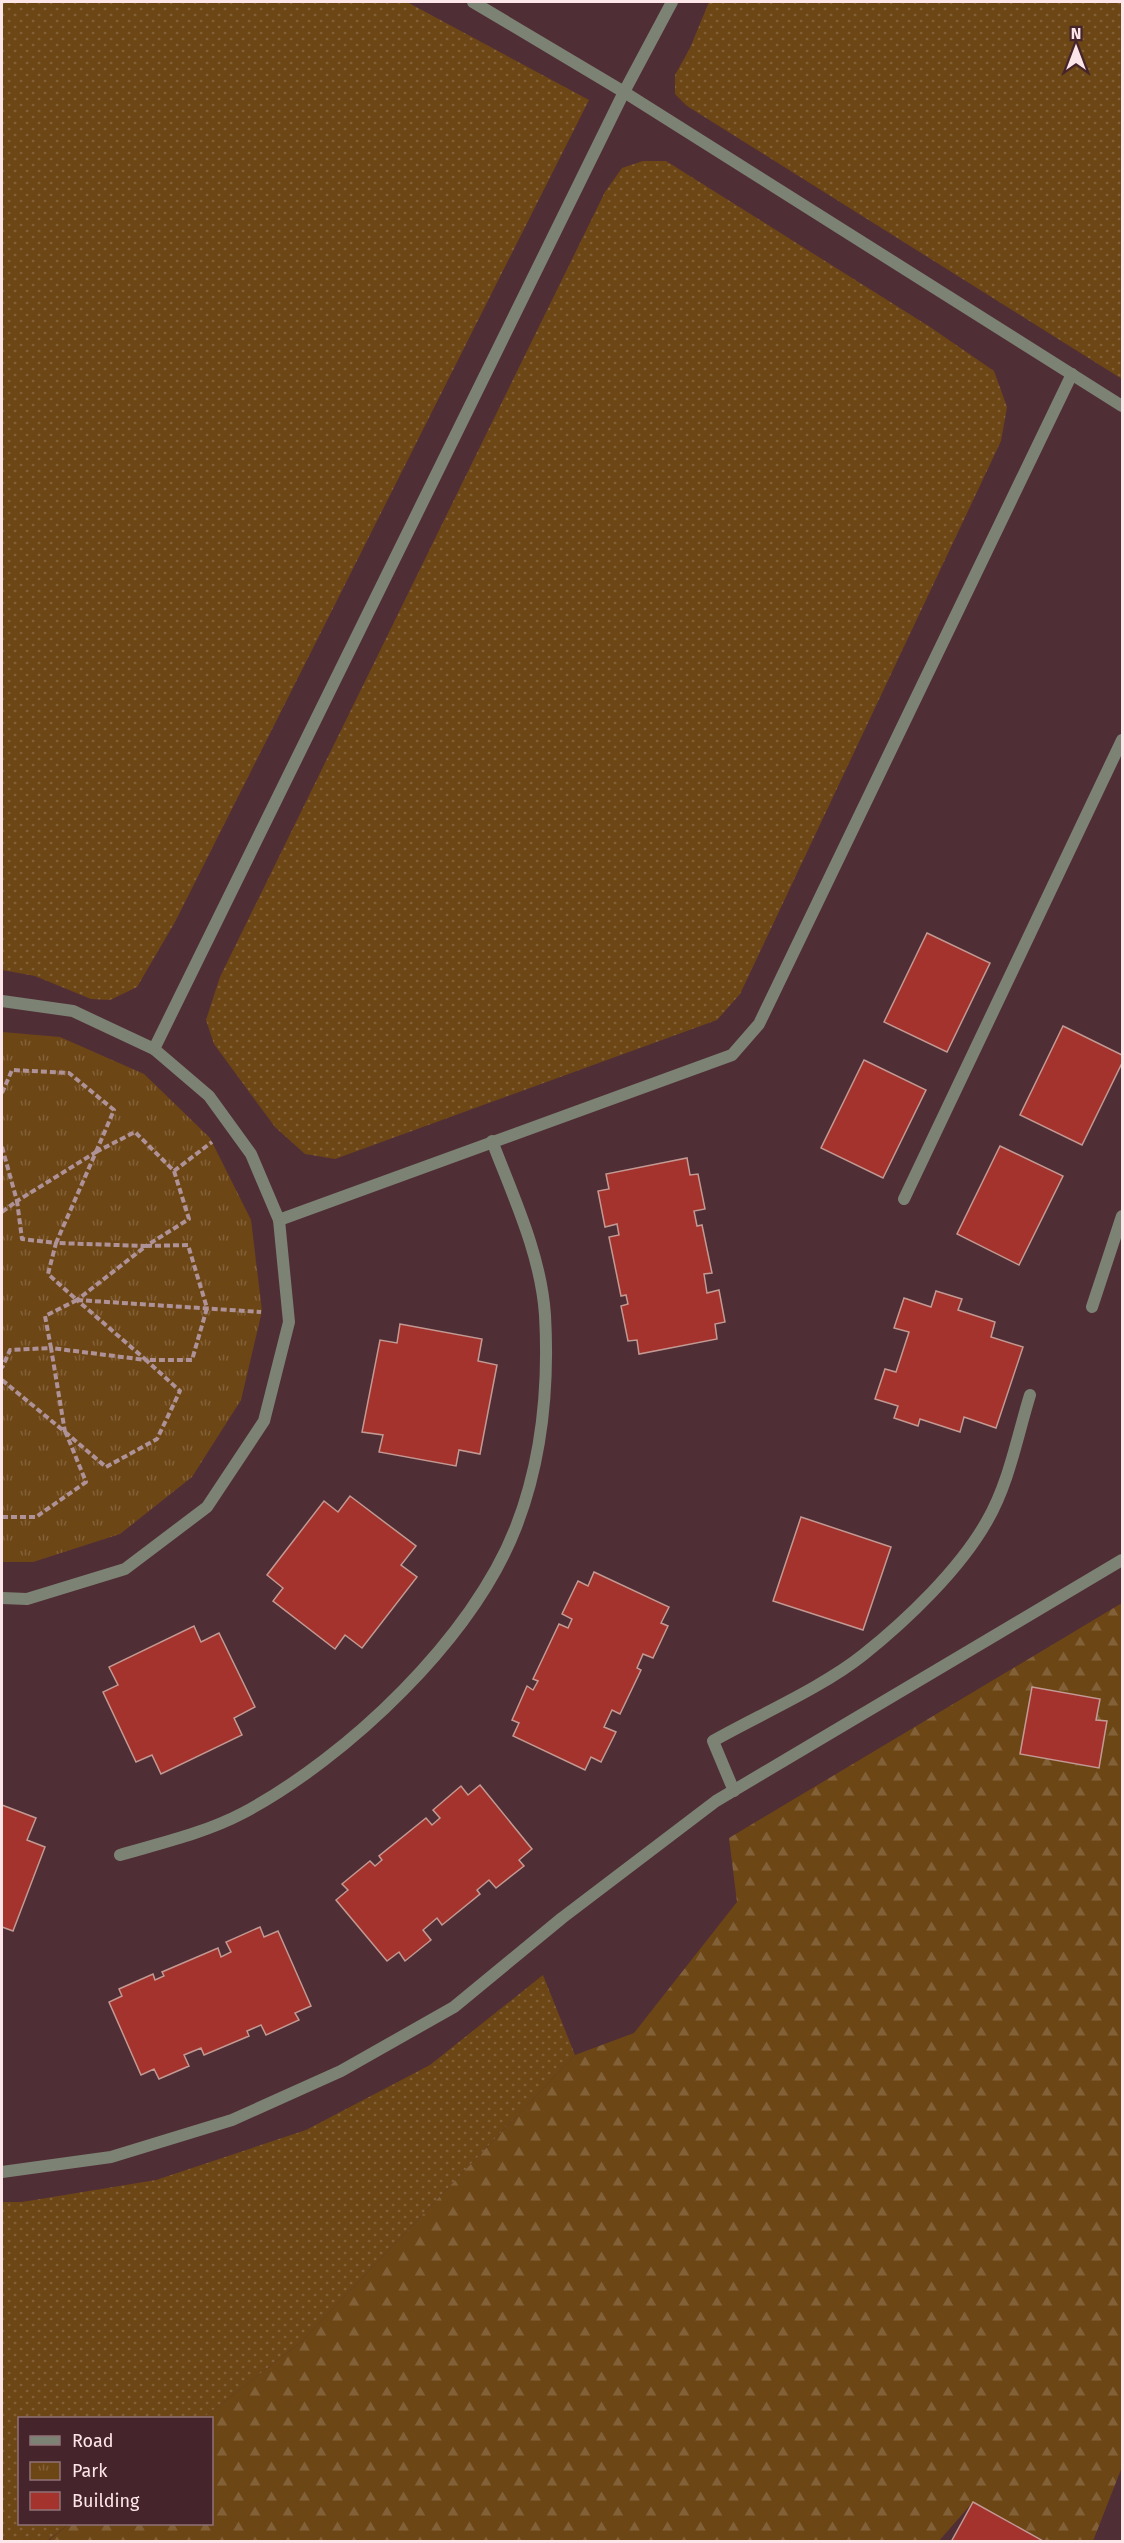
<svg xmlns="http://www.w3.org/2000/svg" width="1124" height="2543" viewBox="0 0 1124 2543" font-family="'Fira Sans',sans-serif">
  <defs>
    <pattern id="grass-dots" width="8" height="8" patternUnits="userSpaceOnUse" patternTransform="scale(1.5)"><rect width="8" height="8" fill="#6d4616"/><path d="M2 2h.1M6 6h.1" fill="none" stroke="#836138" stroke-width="1.8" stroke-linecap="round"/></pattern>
    <pattern id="forest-firs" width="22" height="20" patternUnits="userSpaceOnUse" patternTransform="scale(1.5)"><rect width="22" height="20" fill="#6d4616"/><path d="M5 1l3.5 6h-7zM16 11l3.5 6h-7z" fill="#836138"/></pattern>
    <pattern id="park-tufts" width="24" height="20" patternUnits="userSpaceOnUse" patternTransform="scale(1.5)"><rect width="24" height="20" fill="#6d4616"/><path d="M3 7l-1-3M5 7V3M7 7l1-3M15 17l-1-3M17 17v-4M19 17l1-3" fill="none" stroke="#836138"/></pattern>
  </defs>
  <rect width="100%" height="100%" fill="#502e35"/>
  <g fill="url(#grass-dots)">
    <polygon points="2,2 407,2 589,100 175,922 137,987 110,1000 91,999 35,976 2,970"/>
    <polygon points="709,2 1122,2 1122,379 687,106 675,94 675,75 690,48"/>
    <polygon points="643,161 666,161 930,327 994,371 1007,407 1001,441 740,994 717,1020 335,1159 305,1154 275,1127 214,1044 206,1020 220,977 605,192 622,168"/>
    <polygon points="543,1975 575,2055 301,2342 203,2418 20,2418 20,2524 69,2524 47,2541 2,2542 2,2202 22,2202 156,2180 306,2130 430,2065"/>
  </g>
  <polygon fill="url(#forest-firs)" points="1122,1603 1122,2467 1093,2541 1045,2541 973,2502 938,2542 47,2542 69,2524 212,2524 212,2418 203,2418 301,2342 575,2055 634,2033 737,1902 729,1838"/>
  <polygon fill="url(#park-tufts)" points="2,1032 60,1037 144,1074 210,1138 251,1220 262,1311 241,1400 192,1477 120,1534 33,1562 2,1562"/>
  <g fill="#a3332c" stroke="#c39993" stroke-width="1.5">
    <polygon points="927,933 990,963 947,1052 884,1022"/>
    <polygon points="1063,1026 1122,1055 1122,1063 1082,1145 1020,1115"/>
    <polygon points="864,1060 926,1090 883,1178 821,1148"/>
    <polygon points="1000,1146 1063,1176 1019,1265 957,1234"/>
    <polygon points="687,1158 690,1175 698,1174 705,1209 694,1211 697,1226 702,1225 712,1273 704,1274 707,1293 719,1290 725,1322 715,1324 717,1339 639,1354 637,1340 628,1341 621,1306 628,1304 626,1295 621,1296 609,1237 619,1235 617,1224 605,1227 598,1191 609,1189 606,1174"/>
    <polygon points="936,1291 962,1299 958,1310 995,1322 991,1337 1023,1347 996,1428 964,1417 960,1432 920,1419 918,1426 894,1418 898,1406 875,1399 885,1369 896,1372 909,1332 894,1328 904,1298 931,1307"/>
    <polygon points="400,1324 482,1339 478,1361 497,1365 480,1454 459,1450 456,1466 379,1452 383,1435 362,1432 380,1340 397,1343"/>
    <polygon points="350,1496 416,1546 401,1565 417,1577 362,1648 345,1635 335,1649 273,1601 283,1588 267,1575 324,1501 338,1512"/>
    <polygon points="801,1517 891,1547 863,1630 773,1601"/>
    <polygon points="594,1572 669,1607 661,1623 668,1626 653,1658 643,1654 637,1668 641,1670 620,1714 612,1710 604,1727 616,1732 601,1762 591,1757 585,1770 513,1736 519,1723 512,1720 527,1686 533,1690 538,1681 533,1679 559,1624 568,1628 572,1619 562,1614 578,1581 588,1586"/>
    <polygon points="194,1626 201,1642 219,1633 255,1707 234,1718 242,1735 161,1774 152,1755 136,1762 103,1692 118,1685 109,1667"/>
    <polygon points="1032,1687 1100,1699 1096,1720 1107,1721 1099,1768 1020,1754"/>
    <polygon points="480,1785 532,1849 519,1860 524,1866 496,1888 489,1880 477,1890 480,1894 442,1925 437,1918 423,1930 431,1940 405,1961 399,1952 387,1961 336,1900 348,1890 342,1884 370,1861 375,1866 382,1860 379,1856 426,1818 432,1825 440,1818 433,1810 461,1786 468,1795"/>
    <polygon points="2,1805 36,1818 27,1840 45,1847 13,1931 2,1927"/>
    <polygon points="260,1927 264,1937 278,1931 311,2006 295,2013 299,2020 266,2035 261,2025 247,2031 249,2036 204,2055 201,2048 184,2055 189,2066 159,2079 154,2069 141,2075 109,2002 122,1996 119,1989 153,1974 155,1980 164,1976 162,1972 218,1948 221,1957 231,1952 226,1942"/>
    <polygon points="973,2502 1045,2542 951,2542"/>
  </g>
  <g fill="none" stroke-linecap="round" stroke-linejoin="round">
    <g stroke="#ae9297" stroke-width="4" stroke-dasharray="6 3" stroke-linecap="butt">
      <polyline points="2,1093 12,1070 69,1073 114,1110 96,1152"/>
      <polyline points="2,1147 17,1201 96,1152 56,1243 146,1246 77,1300 146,1360 51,1348 65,1432 2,1380"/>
      <polyline points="96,1152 135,1132 174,1171 189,1219 146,1246"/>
      <polyline points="174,1171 212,1142"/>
      <polyline points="2,1212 17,1201 22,1239 56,1243 48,1274 77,1300 45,1316 51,1348 10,1350 2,1368"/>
      <polyline points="146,1246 188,1245 207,1308 192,1360 146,1360"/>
      <polyline points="77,1300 261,1312"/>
      <polyline points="65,1432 106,1467 157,1439 180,1391 146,1360"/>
      <polyline points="2,1517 36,1517 86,1482 66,1433"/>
    </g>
    <g stroke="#7c8374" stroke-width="12">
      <polyline points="904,1199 1122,740"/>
      <polyline points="1092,1307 1122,1216"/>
      <path d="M734 1791 713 1741C759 1715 823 1687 863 1655 907 1620 960 1569 987 1521 1009 1483 1017 1437 1030 1395"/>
      <path d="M120 1855C161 1843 205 1833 243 1813 348 1757 473 1638 516 1527 542 1460 549 1386 545 1315 541 1255 513 1196 492 1141"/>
    </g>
    <g stroke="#7c8374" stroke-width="12">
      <polyline points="473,2 624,92 1122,406"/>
      <polyline points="2,1001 73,1011 154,1049 209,1096 251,1154 279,1220 289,1322 264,1421 207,1507 125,1569 27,1599 2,1598"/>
      <polyline points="154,1049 624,92 672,2"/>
      <polyline points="279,1220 732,1055 759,1024 1072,374"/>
      <polyline points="2,2172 111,2157 232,2120 341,2071 454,2007 562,1918 716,1801 1122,1560"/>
    </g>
  </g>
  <rect width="1124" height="2543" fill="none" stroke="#fde6e9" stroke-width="6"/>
  <rect x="18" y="2417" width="195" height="108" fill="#45242b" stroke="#8f7277" stroke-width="1.5"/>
  <rect x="30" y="2436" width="30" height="9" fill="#7c8374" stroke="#8f7277" stroke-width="1.5"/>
  <text x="72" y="2447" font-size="18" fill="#fde6e9">Road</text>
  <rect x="30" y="2462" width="30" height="18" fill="url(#park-tufts)" stroke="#8f7277" stroke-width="1.5"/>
  <text x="72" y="2477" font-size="18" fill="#fde6e9">Park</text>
  <rect x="30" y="2492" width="30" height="18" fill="#a3332c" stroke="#8f7277" stroke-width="1.5"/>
  <text x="72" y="2507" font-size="18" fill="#fde6e9">Building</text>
  <g transform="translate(1076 48)" stroke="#45242b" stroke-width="4.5" paint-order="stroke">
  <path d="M0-4.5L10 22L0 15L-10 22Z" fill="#fde6e9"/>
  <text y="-9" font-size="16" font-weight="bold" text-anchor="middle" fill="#fde6e9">N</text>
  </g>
</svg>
